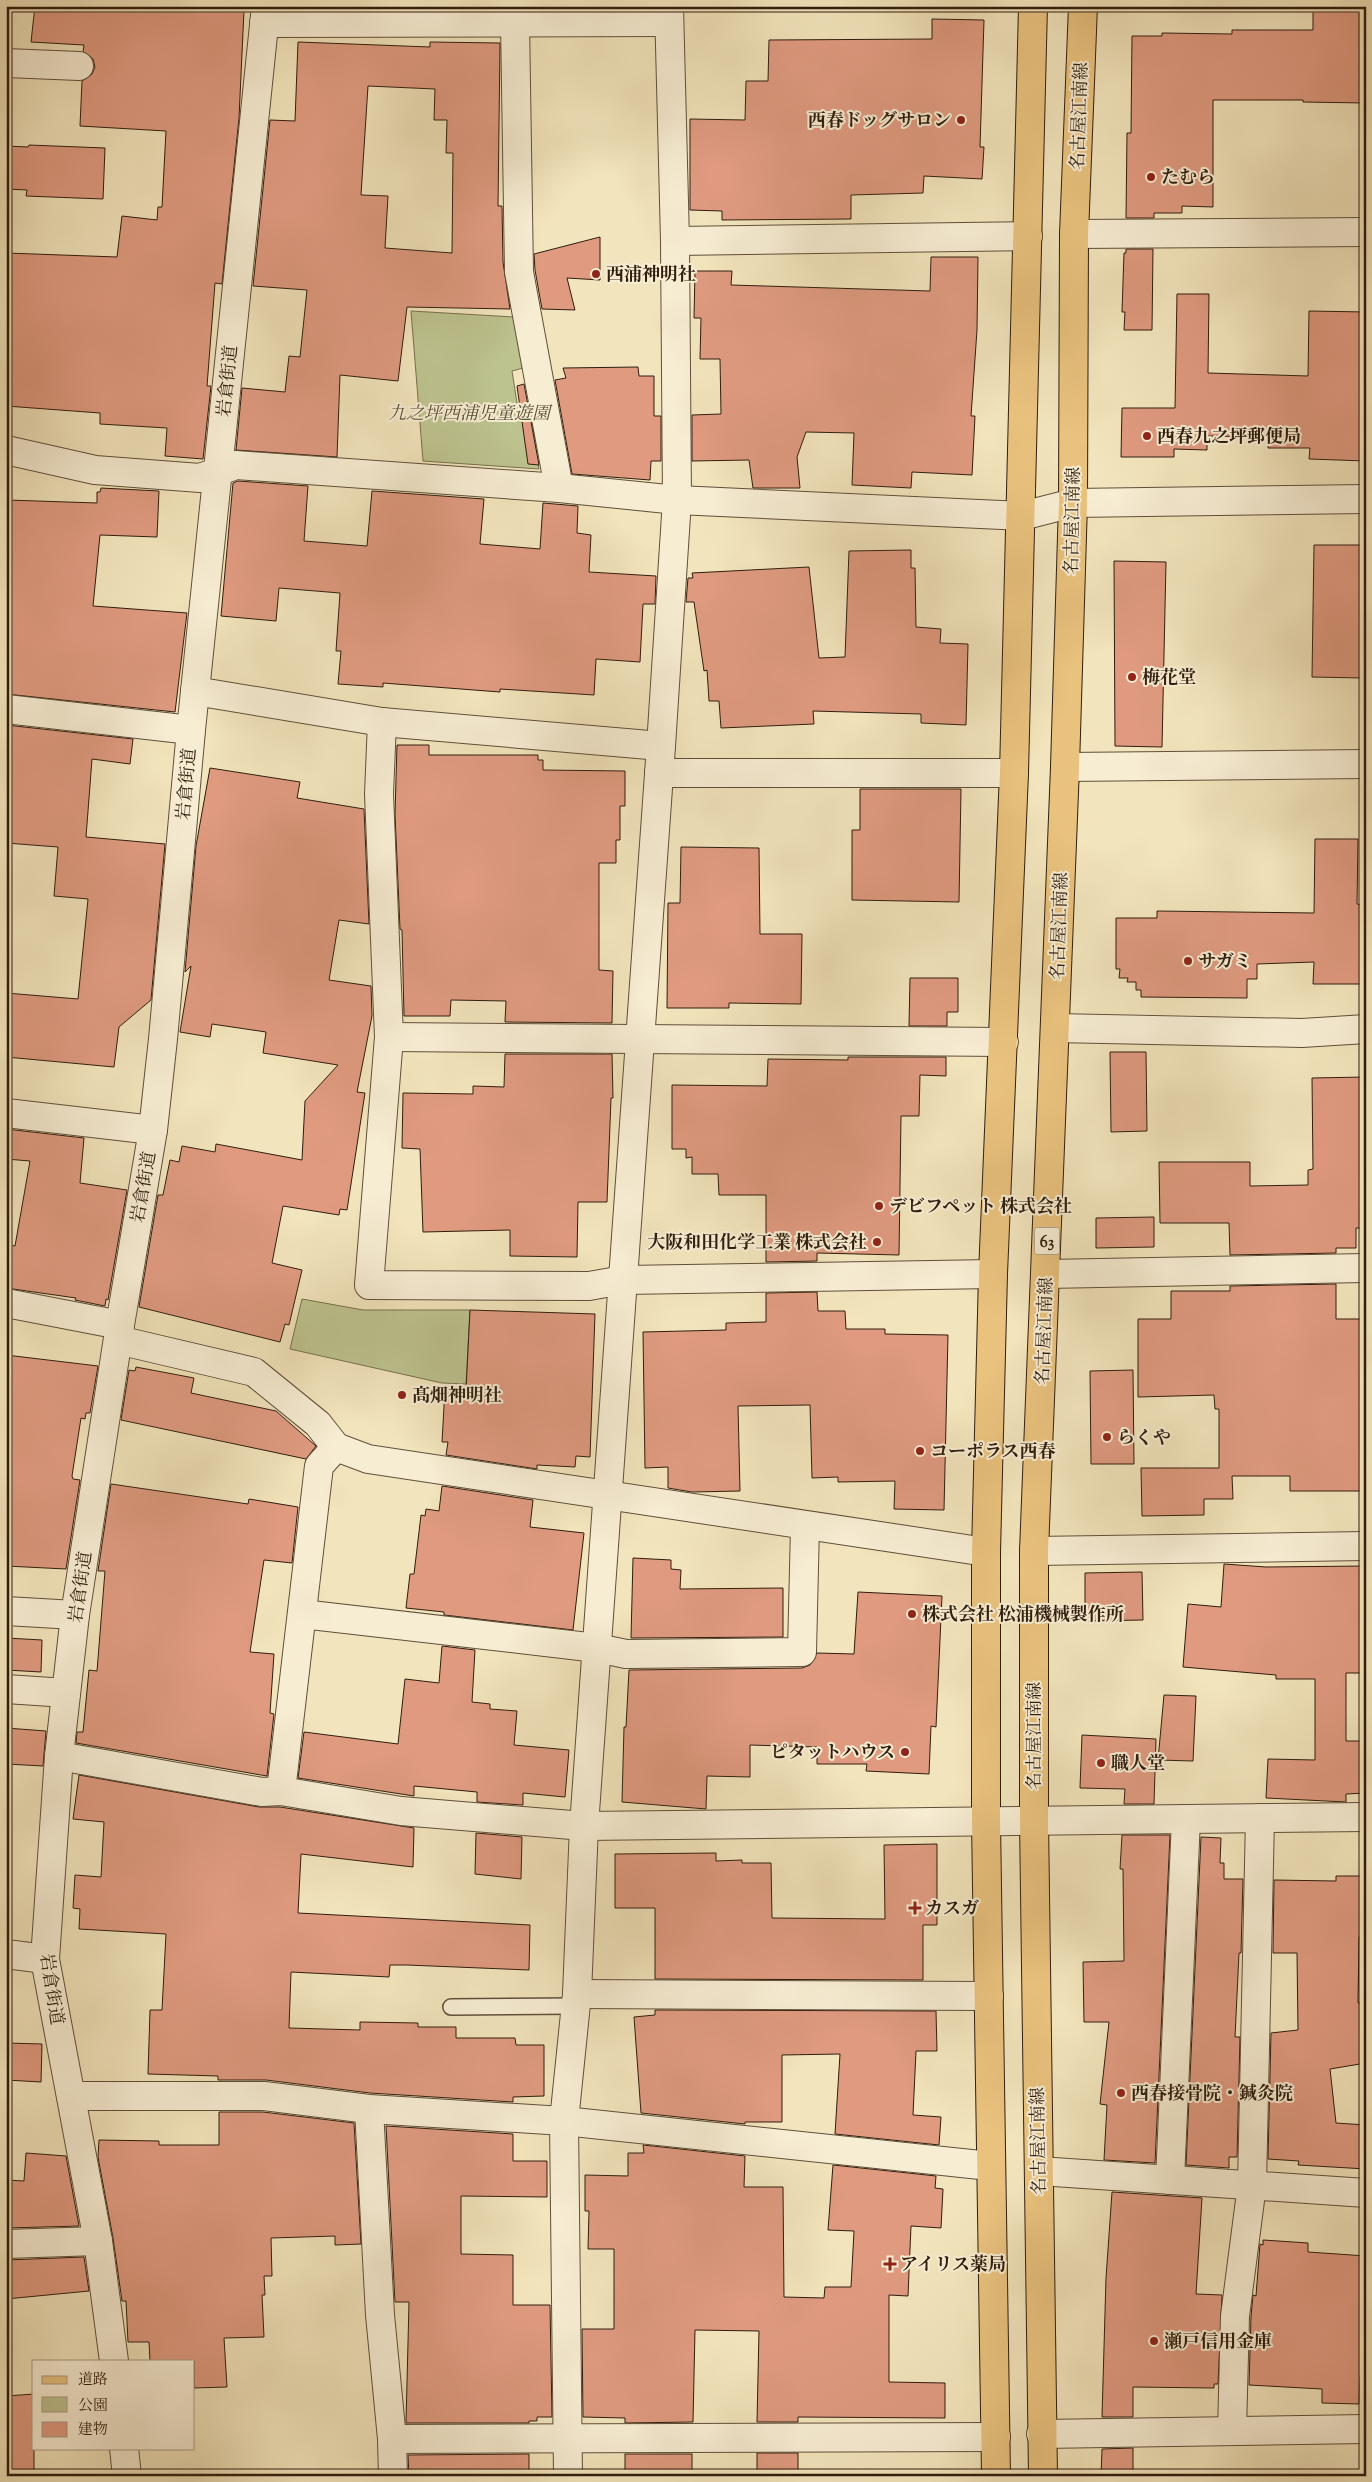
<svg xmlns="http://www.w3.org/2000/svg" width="1372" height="2482" viewBox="0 0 1372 2482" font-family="'Sorts Mill Goudy','Noto Serif JP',serif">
  <rect width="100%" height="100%" fill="#f2e4bc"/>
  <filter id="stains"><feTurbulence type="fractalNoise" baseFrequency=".004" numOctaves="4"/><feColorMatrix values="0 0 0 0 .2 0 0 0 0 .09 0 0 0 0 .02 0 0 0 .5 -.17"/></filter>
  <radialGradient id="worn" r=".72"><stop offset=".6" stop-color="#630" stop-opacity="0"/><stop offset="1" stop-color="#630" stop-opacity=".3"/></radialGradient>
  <g fill="#bdc38f" stroke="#76704e">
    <polygon points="411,311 514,317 523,368 512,371 517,403 529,402 539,469 423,461"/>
    <polygon points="302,1299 363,1310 470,1310 466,1384 442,1383 290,1349"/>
  </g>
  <g fill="#df9a80" stroke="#301d0e" fill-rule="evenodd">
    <polygon points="35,6 222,6 222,8 244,10 239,118 222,284 215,283 207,386 211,386 203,459 165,456 167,428 100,424 100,413 6,406 6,253 117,257 122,216 157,220 158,207 162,207 166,131 80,126 82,81 92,74 95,67 93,59 83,52 84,45 31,42"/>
    <polygon points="1313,6 1366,6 1366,103 1303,102 1303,100 1213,100 1213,207 1182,206 1182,213 1154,213 1154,218 1126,218 1127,133 1131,133 1132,36 1162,36 1162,33 1232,34 1232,30 1313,30"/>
    <polygon points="932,19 984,20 980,147 984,147 982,179 924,176 923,193 851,195 851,219 722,220 722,211 690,210 690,119 745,120 746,81 768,81 769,40 932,39"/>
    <path d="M298 42 430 47V42L500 43 498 206H502L503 262 510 309 407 307 398 381 340 375 337 457 236 450 242 388 285 392 289 356 300 357 307 290 253 286 270 120 295 121ZM368 86 435 89 434 120H447L446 153H453L452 253 385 248 388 196 361 195Z"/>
    <polygon points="29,145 105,148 103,199 26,196 27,190 6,189 6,146 28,147"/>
    <polygon points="600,237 600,280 567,278 575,310 542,309 535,270 534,254"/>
    <polygon points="1126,249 1153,249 1152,330 1124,330 1125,312 1122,312 1124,253 1126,253"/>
    <polygon points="931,257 978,257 977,330 971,416 975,416 972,475 912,472 911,488 852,485 854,433 806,432 797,457 800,488 753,488 749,460 692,461 692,415 721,414 720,359 700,359 701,318 694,318 695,271 732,271 731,285 930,291"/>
    <polygon points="1177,294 1209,294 1208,373 1308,376 1309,311 1366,312 1366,461 1309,459 1310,448 1268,448 1269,437 1207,436 1207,450 1174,449 1174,457 1121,457 1122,408 1175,408"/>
    <polygon points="638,367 639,376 654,376 654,416 661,416 661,461 651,461 650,480 572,474 555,380 566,378 563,368"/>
    <polygon points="524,384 539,465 528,464 517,386"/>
    <polygon points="238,481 308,486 304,541 367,546 372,491 484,499 480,544 540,549 543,503 578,506 577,533 591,535 589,572 656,576 655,604 643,604 640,662 596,659 594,695 500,689 500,692 383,683 383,687 338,684 341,651 336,651 340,593 279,588 276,621 221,616 233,483"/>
    <polygon points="101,488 159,491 157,537 100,535 93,606 187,613 175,712 6,694 7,500 97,503 97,492 100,492"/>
    <polygon points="1314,545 1364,545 1363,678 1312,677"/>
    <polygon points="911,550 911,568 915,568 916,627 941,629 940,643 968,644 966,725 921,723 921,714 813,711 814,724 721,728 719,701 709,701 707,670 704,671 694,602 686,602 688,578 693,578 692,573 809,567 819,658 845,657 849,551"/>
    <polygon points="1114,561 1166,562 1162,747 1115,746"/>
    <polygon points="6,725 133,739 130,764 92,759 86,837 165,844 151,1000 119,1027 114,1067 6,1057 6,993 78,999 88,899 54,896 58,847 6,843"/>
    <polygon points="397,745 429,745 429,755 538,755 538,760 543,760 543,770 625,771 625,806 620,806 620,840 616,840 616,863 599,863 599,970 613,971 612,1023 505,1022 506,1001 451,1000 450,1016 404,1016 402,930 400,929 395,814"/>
    <polygon points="210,768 300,782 297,798 364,809 369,924 339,920 329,980 371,986 372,1016 357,1092 365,1093 347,1210 340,1209 339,1215 283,1206 272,1263 302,1270 289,1325 285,1324 280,1342 139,1307 158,1195 163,1195 170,1160 179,1162 182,1146 215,1152 216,1144 302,1160 305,1101 338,1065 263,1053 266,1032 212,1024 210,1037 180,1032 191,966 185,972 196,846"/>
    <polygon points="860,789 961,789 959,902 852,900 852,830 860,830"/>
    <polygon points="1315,839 1358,839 1357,904 1362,905 1362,914 1366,914 1366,966 1361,966 1361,984 1313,984 1314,962 1257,964 1257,979 1247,979 1247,998 1141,997 1141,990 1136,990 1136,982 1127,982 1128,978 1119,978 1120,969 1116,969 1116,918 1157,918 1157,911 1314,913"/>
    <polygon points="681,847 759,848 760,934 802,934 801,1004 729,1003 729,1008 667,1008 668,903 680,903"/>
    <polygon points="910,978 958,978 958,1012 947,1012 947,1026 909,1026"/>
    <polygon points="1110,1052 1146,1052 1147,1131 1111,1132"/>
    <polygon points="505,1054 612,1054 613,1098 611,1098 607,1202 578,1202 577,1257 510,1256 510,1230 423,1232 420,1149 402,1148 403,1093 473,1094 473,1086 504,1087"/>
    <polygon points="848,1057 946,1057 946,1076 920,1075 919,1116 901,1116 899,1255 817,1253 817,1261 766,1262 766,1195 719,1195 718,1174 692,1174 692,1157 686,1158 686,1149 672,1149 672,1085 767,1086 768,1059 848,1060"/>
    <polygon points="1366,1077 1366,1228 1356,1228 1356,1248 1336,1248 1336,1253 1230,1255 1229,1223 1160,1223 1159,1162 1250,1162 1250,1186 1308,1185 1308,1170 1313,1169 1312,1078"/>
    <polygon points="6,1129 84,1138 80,1183 127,1190 108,1300 106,1299 105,1306 75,1300 76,1298 6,1288 6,1244 15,1246 30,1161 6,1159"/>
    <polygon points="1154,1217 1154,1247 1096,1248 1096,1218"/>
    <polygon points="1336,1284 1336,1319 1366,1319 1366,1491 1290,1491 1290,1476 1232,1476 1233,1499 1204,1499 1204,1515 1142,1516 1141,1468 1219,1468 1219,1409 1215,1409 1214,1395 1138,1397 1138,1319 1171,1319 1171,1291 1230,1291 1230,1286"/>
    <polygon points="817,1292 818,1311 845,1311 846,1329 885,1329 885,1334 948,1335 944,1510 894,1509 895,1481 838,1482 838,1477 812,1478 810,1405 738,1406 740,1491 692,1492 668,1488 668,1467 645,1468 643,1332 726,1330 726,1323 766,1322 766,1293"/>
    <polygon points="470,1310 595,1314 590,1457 576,1456 575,1467 537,1465 537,1469 446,1455 448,1442 442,1442 445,1389 466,1390"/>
    <polygon points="6,1355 98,1366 90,1413 86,1413 85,1419 81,1418 72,1476 73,1479 80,1480 66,1569 6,1566 6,1477 11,1389 6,1389"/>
    <polygon points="136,1367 194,1378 191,1393 276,1411 316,1446 306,1459 121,1420 129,1370 135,1371"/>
    <polygon points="1133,1370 1134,1464 1091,1464 1090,1371"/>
    <polygon points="111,1484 248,1504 249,1499 298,1507 292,1563 264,1560 250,1652 274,1654 270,1713 274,1714 267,1776 76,1743 77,1732 83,1732 89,1670 97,1671 105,1571 98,1571"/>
    <polygon points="442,1486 533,1500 530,1527 584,1533 573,1630 444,1615 444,1612 406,1608 410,1574 414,1574 421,1515 425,1516 426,1509 439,1511"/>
    <polygon points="633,1558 671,1560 671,1569 681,1570 680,1589 783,1588 783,1637 631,1638"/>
    <polygon points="1224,1564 1266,1567 1366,1566 1366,1673 1346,1673 1346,1741 1366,1741 1366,1793 1346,1794 1346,1802 1266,1798 1268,1759 1315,1760 1315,1679 1276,1679 1276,1675 1183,1667 1188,1604 1221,1607"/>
    <polygon points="1142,1572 1143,1620 1085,1621 1085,1573"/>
    <polygon points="858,1592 942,1596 936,1727 931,1726 929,1774 866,1771 867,1764 817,1764 817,1747 750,1745 750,1777 707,1776 706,1809 622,1802 624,1727 626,1727 629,1670 802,1668 810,1665 817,1653 854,1654"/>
    <polygon points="6,1638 42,1640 41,1672 6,1670"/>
    <polygon points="442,1646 475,1650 472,1702 490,1704 490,1709 517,1711 514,1745 569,1750 565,1797 523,1793 523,1805 477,1802 477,1792 414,1786 414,1796 298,1778 304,1732 398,1744 405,1679 439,1683"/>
    <polygon points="1164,1695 1196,1696 1193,1761 1158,1760"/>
    <polygon points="6,1728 46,1731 43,1766 6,1764"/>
    <polygon points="1082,1735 1156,1739 1154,1804 1124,1804 1125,1789 1080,1788"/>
    <polygon points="79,1775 259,1807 280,1807 414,1828 413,1867 301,1854 298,1913 530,1925 529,1970 407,1965 390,1965 389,1977 291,1972 289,2028 360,2030 360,2022 418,2023 418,2027 456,2027 456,2038 515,2038 516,2045 544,2045 544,2096 513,2097 513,2102 370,2093 266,2080 218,2080 218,2076 148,2074 150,2010 162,2010 166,1934 79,1929 80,1909 73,1908 75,1875 101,1877 104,1822 73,1819"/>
    <polygon points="476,1833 522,1837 521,1879 475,1874"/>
    <polygon points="1122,1835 1170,1835 1155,2163 1104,2160 1107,2105 1100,2104 1109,2022 1084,2022 1083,1962 1124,1961 1123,1869 1120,1869"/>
    <polygon points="1201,1837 1221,1838 1220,1863 1224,1863 1224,1879 1243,1879 1241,1953 1239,1953 1235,2037 1240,2037 1237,2157 1229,2157 1229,2168 1186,2165"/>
    <polygon points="937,1844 937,1925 923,1925 923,1980 655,1979 655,1908 615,1908 615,1854 716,1853 716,1861 742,1860 742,1863 771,1863 772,1918 885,1919 884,1845"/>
    <polygon points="1336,1876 1366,1876 1366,1937 1359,1937 1358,2003 1366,2002 1366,2063 1330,2069 1336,2123 1366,2125 1366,2169 1298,2165 1299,2161 1268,2159 1271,2033 1298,2030 1297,1953 1273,1953 1274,1880 1336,1881"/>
    <polygon points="655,2010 936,2011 937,2051 916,2051 913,2115 941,2117 939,2145 835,2134 840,2054 782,2055 782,2122 745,2122 745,2124 641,2113 634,2017 655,2015"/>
    <polygon points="6,2043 42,2044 41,2082 6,2080"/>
    <polygon points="219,2112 263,2112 354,2123 361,2244 335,2245 335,2236 271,2238 272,2276 264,2276 265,2295 262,2295 264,2337 224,2338 227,2387 194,2388 194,2361 150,2361 149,2342 128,2342 126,2301 122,2301 113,2238 98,2157 99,2140 159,2141 159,2145 219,2145"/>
    <polygon points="386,2126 513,2134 513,2161 547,2161 547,2197 461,2196 461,2254 513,2255 513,2305 550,2305 552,2417 537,2417 537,2421 529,2421 529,2423 406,2423 409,2302 395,2302"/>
    <polygon points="643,2145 745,2156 744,2187 783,2187 784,2297 824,2298 825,2287 851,2287 854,2231 828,2230 833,2165 936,2176 935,2188 943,2189 941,2228 911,2226 908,2296 889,2295 889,2382 945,2383 945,2418 798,2417 798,2422 757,2422 759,2331 695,2330 693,2422 625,2423 625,2418 583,2417 582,2329 614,2329 614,2249 588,2249 589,2211 585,2211 585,2175 628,2176 628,2153 644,2153"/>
    <polygon points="26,2153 66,2156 79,2226 6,2228 6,2180 24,2181"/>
    <polygon points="1112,2192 1202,2198 1196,2294 1222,2295 1218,2384 1214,2384 1214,2388 1133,2387 1133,2417 1102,2417 1106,2278"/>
    <polygon points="1263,2240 1308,2243 1308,2252 1366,2256 1366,2375 1360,2375 1359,2404 1322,2403 1322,2389 1249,2385 1251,2317 1253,2295 1256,2296 1260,2244 1263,2245"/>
    <polygon points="84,2257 89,2291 6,2299 6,2260"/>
    <polygon points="34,2394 34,2476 6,2476 6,2396"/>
    <polygon points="1133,2448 1133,2476 1101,2476 1102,2449"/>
    <rect x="757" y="2453" width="41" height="23"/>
    <polygon points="529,2454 529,2476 409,2476 408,2455"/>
    <rect x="625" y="2454" width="67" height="22"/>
  </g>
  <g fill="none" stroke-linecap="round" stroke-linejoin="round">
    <defs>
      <polyline id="service" points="451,2007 575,2006"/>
      <g id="minor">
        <polyline points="515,22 519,272 559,488"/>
        <polyline points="264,23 669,22"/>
        <polyline points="6,63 79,66"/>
        <polyline points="1074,234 1366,232"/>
        <polyline points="675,241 1028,236"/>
        <polyline points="6,450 95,470 200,478 236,465 559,488 677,500 1022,516 1073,503 1366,499"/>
        <polyline points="195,691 382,722 661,746"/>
        <polyline points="6,709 191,730"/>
        <polyline points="382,722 379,794 389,1037 369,1285 589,1286 623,1280 993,1274"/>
        <polyline points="1065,767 1366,764"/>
        <polyline points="659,773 1014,773"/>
        <polyline points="1055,1028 1302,1033 1366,1029"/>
        <polyline points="389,1037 1004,1042"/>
        <polyline points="6,1113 153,1130"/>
        <polyline points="1046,1274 1366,1268"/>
        <polyline points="6,1303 120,1325"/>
        <polyline points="118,1340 254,1372 318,1424 336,1447 368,1459 986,1552"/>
        <polyline points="1034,1551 1366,1546"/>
        <polyline points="6,1611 75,1615"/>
        <polyline points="302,1614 597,1648 626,1654 802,1652 805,1526"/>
        <polyline points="6,1689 66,1693"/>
        <polyline points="59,1756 262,1792 281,1791 401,1811 584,1826 1366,1817"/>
        <polyline points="281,1791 319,1466 336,1447"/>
        <polyline points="6,1954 45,1959"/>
        <polyline points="577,1994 989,1996"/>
        <polyline points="71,2096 264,2096 369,2109 564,2121 990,2166"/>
        <polyline points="369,2109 380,2315 392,2439 393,2476"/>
        <polyline points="1039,2171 1366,2193"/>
        <polyline points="1170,2180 1186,1819"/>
        <polyline points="6,2244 98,2241"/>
        <polyline points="114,2361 98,2241 45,1959 59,1756 75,1615 120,1325 153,1130 163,1039 191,730 266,6"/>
        <polyline points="1232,2431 1235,2316 1252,2185 1260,1818"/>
        <polyline points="1041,2434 1366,2429"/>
        <polyline points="392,2439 996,2437"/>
        <polyline points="124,2448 127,2476"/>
        <polyline points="568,2476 564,2121 577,1994 584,1826 661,746 677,500 675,241 669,6"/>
      </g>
      <g id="primary">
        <polyline points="996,2476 986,1821 986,1552 993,1274 1014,773 1033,6"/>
        <polyline points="1043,2476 1034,1820 1034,1551 1065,767 1073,503 1074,234 1083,6"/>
      </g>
    </defs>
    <use href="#service" stroke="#604f3a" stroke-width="18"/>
    <use href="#minor" stroke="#604f3a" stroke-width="30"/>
    <use href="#primary" stroke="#301d0e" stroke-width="30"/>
    <use href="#service" stroke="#f7edd3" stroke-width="15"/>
    <use href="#minor" stroke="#f7edd3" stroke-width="28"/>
    <use href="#primary" stroke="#e9c27e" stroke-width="28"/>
  </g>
  <g fill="#8f2418" stroke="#f7edd3" stroke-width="2">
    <circle cx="961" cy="120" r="5"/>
    <circle cx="1151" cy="177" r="5"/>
    <circle cx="596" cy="274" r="5"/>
    <circle cx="1147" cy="436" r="5"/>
    <circle cx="1132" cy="677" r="5"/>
    <circle cx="1188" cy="961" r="5"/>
    <circle cx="879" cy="1206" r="5"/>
    <circle cx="877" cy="1242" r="5"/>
    <circle cx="402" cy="1395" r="5"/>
    <circle cx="1107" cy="1437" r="5"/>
    <circle cx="920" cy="1451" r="5"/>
    <circle cx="912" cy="1614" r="5"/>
    <circle cx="905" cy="1752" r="5"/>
    <circle cx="1101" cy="1763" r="5"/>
    <path d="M912.5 1900.5h5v5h5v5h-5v5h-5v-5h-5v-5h5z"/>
    <circle cx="1121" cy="2093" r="5"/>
    <path d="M887.5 2256.5h5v5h5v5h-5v5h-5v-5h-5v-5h5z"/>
    <circle cx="1154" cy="2341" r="5"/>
  </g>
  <g text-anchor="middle" stroke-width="4" stroke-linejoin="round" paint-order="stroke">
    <rect fill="#f7edd3" stroke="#6c5b49" stroke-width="1" x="1034.5" y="1227.5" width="25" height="27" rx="4"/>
    <g font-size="16" font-weight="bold" fill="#301d0e">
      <text x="1047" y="1247">63</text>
    </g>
    <g font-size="18" fill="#301d0e" stroke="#f7edd3">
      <text transform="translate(1079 116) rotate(-88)" y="6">名古屋江南線</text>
      <text transform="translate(227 381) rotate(-84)" y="6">岩倉街道</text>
      <text transform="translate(1072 521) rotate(-89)" y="6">名古屋江南線</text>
      <text transform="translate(186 784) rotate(-85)" y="6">岩倉街道</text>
      <text transform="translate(1059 926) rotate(-88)" y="6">名古屋江南線</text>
      <text transform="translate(143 1187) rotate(-80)" y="6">岩倉街道</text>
      <text transform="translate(1044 1331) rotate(-88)" y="6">名古屋江南線</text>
      <text transform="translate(80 1587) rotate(-82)" y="6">岩倉街道</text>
      <text transform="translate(1034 1736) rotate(-90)" y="6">名古屋江南線</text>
      <text transform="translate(52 1989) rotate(81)" y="6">岩倉街道</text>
      <text transform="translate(1038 2141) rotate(-91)" y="6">名古屋江南線</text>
    </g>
    <g font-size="18" font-weight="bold" fill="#301d0e" stroke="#f7edd3" text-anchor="start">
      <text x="951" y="126" text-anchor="end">西春ドッグサロン</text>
      <text x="1161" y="183">たむら</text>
      <text x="606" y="280">西浦神明社</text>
      <text x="1157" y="442">西春九之坪郵便局</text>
      <text x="1142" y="683">梅花堂</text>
      <text x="1198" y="967">サガミ</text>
      <text x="889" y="1212">デビフペット 株式会社</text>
      <text x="867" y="1248" text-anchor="end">大阪和田化学工業 株式会社</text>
      <text x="412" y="1401">髙畑神明社</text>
      <text x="1117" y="1443">らくや</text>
      <text x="930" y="1457">コーポラス西春</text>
      <text x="922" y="1620">株式会社 松浦機械製作所</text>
      <text x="895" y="1758" text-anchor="end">ピタットハウス</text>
      <text x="1111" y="1769">職人堂</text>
      <text x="925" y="1914">カスガ</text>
      <text x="1131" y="2099">西春接骨院・鍼灸院</text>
      <text x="900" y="2270">アイリス薬局</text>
      <text x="1164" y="2347">瀬戸信用金庫</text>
    </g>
    <g font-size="18" font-style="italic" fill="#5a4f35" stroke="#f7edd3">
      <text x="469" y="419">九之坪西浦児童遊園</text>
    </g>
  </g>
  <rect width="1372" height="2482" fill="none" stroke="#f2e4bc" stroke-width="25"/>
  <rect x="8" y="8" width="1357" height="2467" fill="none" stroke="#301d0e" stroke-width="2.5"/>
  <rect x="12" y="12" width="1347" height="2457" fill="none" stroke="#301d0e"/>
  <rect x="32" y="2360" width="162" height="90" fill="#f7edd3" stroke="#a79a84"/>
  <rect x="42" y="2376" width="25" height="8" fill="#e9c27e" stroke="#a79a84"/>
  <text x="78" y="2384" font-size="15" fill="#301d0e">道路</text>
  <rect x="42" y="2397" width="25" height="15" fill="#bdc38f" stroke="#a79a84"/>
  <text x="78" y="2410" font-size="15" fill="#301d0e">公園</text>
  <rect x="42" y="2422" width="25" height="15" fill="#df9a80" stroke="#a79a84"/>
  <text x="78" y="2434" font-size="15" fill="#301d0e">建物</text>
  <rect width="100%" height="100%" filter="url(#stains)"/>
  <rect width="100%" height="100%" fill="url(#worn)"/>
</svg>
